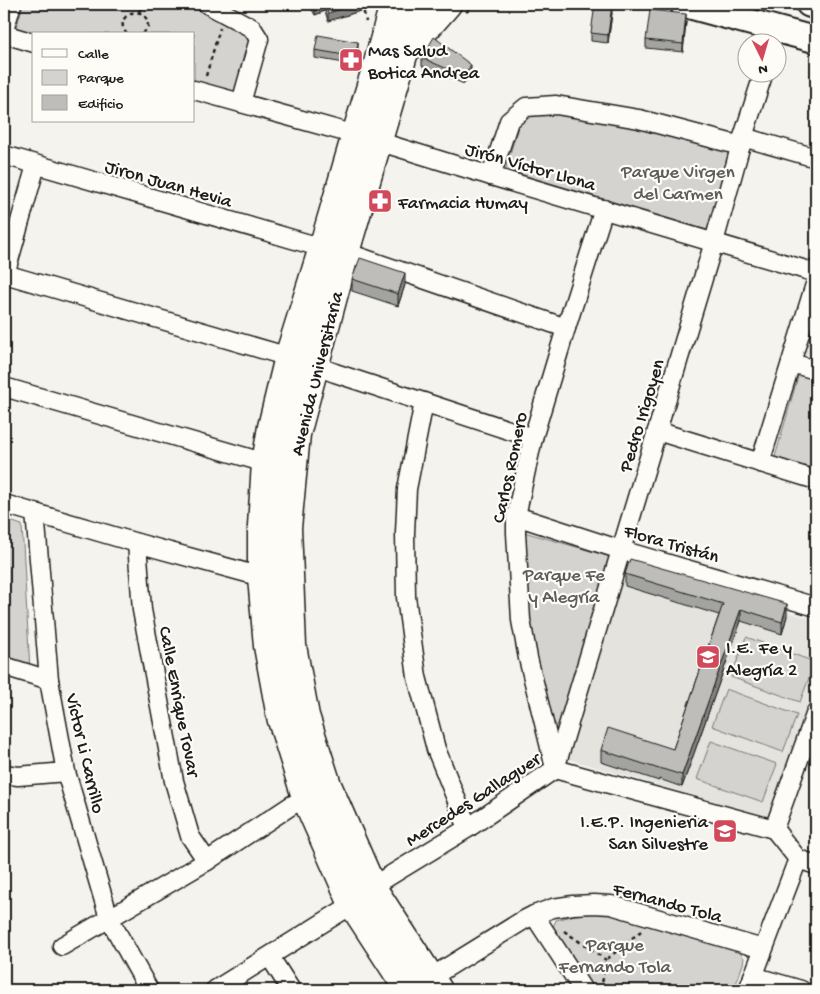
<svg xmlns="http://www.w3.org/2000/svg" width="820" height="994" viewBox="0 0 820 994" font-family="'Gochi Hand',sans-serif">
  <rect width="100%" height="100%" fill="#f4f3ee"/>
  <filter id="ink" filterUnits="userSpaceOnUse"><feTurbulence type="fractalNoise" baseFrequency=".02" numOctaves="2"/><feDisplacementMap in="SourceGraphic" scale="10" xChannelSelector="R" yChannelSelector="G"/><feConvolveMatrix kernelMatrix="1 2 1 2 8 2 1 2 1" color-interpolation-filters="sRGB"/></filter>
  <g filter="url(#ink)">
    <g fill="#e4e3de">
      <polygon points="816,306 816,361 801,357"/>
      <polygon points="626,566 816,620 816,693 772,819 569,759"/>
    </g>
    <g fill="#d4d3cf" stroke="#787876">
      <polygon points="23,4 186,4 253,39 236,95 194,82 194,34 34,34 34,35 16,29"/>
      <polygon points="532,110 646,128 734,150 708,236 503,177 522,114"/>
      <polygon points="799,373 816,378 816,470 775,457"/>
      <polygon points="4,519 22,525 30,670 4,662"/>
      <polygon points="524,532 608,556 610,561 560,730 550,717 529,638"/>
      <polygon points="746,637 815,662 800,702 731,677"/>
      <polygon points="726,689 797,715 783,752 712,726"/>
      <polygon points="711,741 777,764 763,802 697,779"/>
      <polygon points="604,912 739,951 744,958 743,964 734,990 594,990 553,927 556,920 575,915"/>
    </g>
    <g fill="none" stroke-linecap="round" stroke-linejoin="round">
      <defs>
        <g id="street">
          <polyline points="207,4 252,28 259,39 241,103"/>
          <polyline points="4,30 12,4"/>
          <polyline points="4,34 34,43"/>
          <polyline points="194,90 356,135"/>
          <polyline points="743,137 816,158"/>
          <polyline points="377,141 491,176 816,273"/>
          <polyline points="4,155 323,248"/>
          <polyline points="491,176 509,121 526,107 556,105 639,119 741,146"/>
          <polyline points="345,252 566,328"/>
          <polyline points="5,274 289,357"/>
          <polyline points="4,278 36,165"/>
          <polyline points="791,363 816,370"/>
          <polyline points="314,365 335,373 533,438"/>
          <polyline points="4,387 266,463"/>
          <polyline points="424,402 407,489 405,533 406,597 417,677 436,749 468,828"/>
          <polyline points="657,431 816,480"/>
          <polyline points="760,463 816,281"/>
          <polyline points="4,504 137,543 262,577"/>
          <polyline points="35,512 49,680 66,772 109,918 149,990"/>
          <polyline points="516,516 621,550 816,607"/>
          <polyline points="137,543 142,610 174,781 190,836 207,861"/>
          <polyline points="4,666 49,680"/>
          <polyline points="555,768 528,658 521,620 516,533 516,516 533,438 566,328 604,209"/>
          <polyline points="555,769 714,242 743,137 764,72"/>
          <polyline points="4,774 18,776 66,772"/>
          <polyline points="774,829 816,712"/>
          <polyline points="774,829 798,859 816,865"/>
          <polyline points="372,888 386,878 468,828 555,769 774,829"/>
          <polyline points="534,915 583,990"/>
          <polyline points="62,946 207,861 292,805 307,800"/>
          <polyline points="270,957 291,990"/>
          <polyline points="753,976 801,990"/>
          <polyline points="430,978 522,921 534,915 553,908 573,905 594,904 611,905 763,949"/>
          <polyline points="215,990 353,904"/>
          <polyline points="748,990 798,859"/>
        </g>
        <g id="secondary">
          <polyline points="683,4 816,40"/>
          <polyline points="809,4 816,6"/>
        </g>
        <g id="primary">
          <polyline points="394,4 378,63 356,135 323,248 289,357 272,427 266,463 262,526 262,577 268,646 281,717 307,800 353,904 409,990"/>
          <polyline points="418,4 345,252 296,434 287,528 292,646 305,716 327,785 372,888 438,990"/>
          <polyline points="410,46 447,4"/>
        </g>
      </defs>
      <use href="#street" stroke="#1c1c1c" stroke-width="21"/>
      <use href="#secondary" stroke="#1c1c1c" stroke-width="29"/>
      <use href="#primary" stroke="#1c1c1c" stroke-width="31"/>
      <g stroke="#1c1c1c" stroke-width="2.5" stroke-dasharray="4 4" stroke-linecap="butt">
        <polyline points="362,4 366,22"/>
        <polyline points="139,12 142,4"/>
        <polyline points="466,12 477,4"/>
        <path d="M127 34C110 15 148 0 148 27L143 34"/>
        <polyline points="206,76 220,28"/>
        <polyline points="564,931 606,960"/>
        <polyline points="601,990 606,960 641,931"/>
      </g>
      <use href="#street" stroke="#fdfcf7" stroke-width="18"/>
      <use href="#secondary" stroke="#fdfcf7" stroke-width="25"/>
      <use href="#primary" stroke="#fdfcf7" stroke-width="28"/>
    </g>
    <g fill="#a3a3a0" stroke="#1c1c1c">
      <polygon points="309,4 360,4 360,11 328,21 325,11 315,15"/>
      <polygon points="612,13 608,43 591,41 591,33"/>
      <polygon points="686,22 683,52 646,48 646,40"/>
      <polygon points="315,50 358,50 356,65 315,58"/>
      <polygon points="422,58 471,73 464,84 422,66"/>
      <polygon points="352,279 405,285 398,306 352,291"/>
      <polygon points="625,574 787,616 782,634 741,621 682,787 659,779 659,781 601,762 601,750 673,749 719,615 625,586"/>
    </g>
    <g fill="#858482" stroke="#1c1c1c">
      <polygon points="323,4 325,4 325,11 315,15 315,7"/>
      <polygon points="356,4 360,4 360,11 328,21 328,13"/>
      <polygon points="612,5 612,13 608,43 608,35"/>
      <polygon points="686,14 686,22 683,52 683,44"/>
      <polygon points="358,42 358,50 356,65 356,57"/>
      <polygon points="471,65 471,73 464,84 464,76"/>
      <polygon points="405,273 405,285 398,306 398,294"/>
      <polygon points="787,604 787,616 782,634 782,622"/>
      <polygon points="741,609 741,621 682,787 682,775"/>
    </g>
    <g fill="#bebdba" stroke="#1c1c1c">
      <polygon points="313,4 323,4 315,7"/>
      <polygon points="325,4 356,4 328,13"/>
      <polygon points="595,4 612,5 608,35 591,33"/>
      <polygon points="650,10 686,14 683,44 646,40"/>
      <polygon points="318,35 358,42 356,57 315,50"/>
      <polygon points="434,37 471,65 464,76 422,58"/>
      <polygon points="360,258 405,273 398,294 352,279"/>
      <polygon points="630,559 787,604 782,622 741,609 682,775 659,768 659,769 601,750 608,728 673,749 723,604 625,574"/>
    </g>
  </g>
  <defs>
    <symbol id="pharmacy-square" viewBox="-11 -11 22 22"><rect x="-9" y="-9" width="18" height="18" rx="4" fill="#d1495b" stroke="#fdfcf7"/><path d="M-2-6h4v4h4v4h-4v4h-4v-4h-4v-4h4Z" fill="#fff"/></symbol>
    <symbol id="school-square" viewBox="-11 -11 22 22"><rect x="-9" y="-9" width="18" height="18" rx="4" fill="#d1495b" stroke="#fdfcf7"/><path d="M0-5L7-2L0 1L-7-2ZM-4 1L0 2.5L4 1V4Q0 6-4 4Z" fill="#fff"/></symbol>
  </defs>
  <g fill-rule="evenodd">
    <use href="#pharmacy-square" x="337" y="46" width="28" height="28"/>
    <use href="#pharmacy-square" x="366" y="187" width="28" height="28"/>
    <use href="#school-square" x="694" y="643" width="28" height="28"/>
    <use href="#school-square" x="711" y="817" width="28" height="28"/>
  </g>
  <g text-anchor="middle" stroke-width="4.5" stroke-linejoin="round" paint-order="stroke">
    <g font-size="19" fill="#1c1c1c" stroke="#fdfcf7" text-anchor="start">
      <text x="368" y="56">Mas Salud<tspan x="368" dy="22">Botica Andrea</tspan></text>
      <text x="398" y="208">Farmacia Humay</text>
      <text x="726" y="653">I.E. Fe y<tspan x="726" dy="22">Alegría 2</tspan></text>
      <text x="708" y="827" text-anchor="end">I.E.P. Ingenieria<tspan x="708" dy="22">San Silvestre</tspan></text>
    </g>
    <g font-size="19" fill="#1c1c1c" stroke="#fdfcf7">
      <text transform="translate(531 165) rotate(16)" y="7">Jirón Víctor Llona</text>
      <text transform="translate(169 182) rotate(16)" y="7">Jiron Juan Hevia</text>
      <text transform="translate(315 373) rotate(-76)" y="7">Avenida Universitaria</text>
      <text transform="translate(640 415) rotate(-73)" y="7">Pedro Irigoyen</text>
      <text transform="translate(508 467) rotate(-78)" y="7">Carlos Romero</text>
      <text transform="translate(672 542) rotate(16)" y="7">Flora Tristán</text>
      <text transform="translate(181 701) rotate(79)" y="7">Calle Enrique Tovar</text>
      <text transform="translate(87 753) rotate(77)" y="7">Víctor Li Carrillo</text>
      <text transform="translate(472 798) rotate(-33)" y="7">Mercedes Gallaguer</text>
      <text transform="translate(668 901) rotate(15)" y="7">Fernando Tola</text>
    </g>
    <g font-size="19" fill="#5c5c5b" stroke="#fdfcf7">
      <text x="678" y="177">Parque Virgen<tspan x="678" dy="22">del Carmen</tspan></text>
      <text x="564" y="580">Parque Fe<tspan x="564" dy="22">y Alegría</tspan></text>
      <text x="615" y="950">Parque<tspan x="615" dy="22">Fernando Tola</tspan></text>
    </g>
  </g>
  <rect width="820" height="994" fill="none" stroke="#fdfcf7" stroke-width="20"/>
  <rect x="10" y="10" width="800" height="974" fill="none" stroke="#1c1c1c" stroke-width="2" filter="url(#ink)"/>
  <rect x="32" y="32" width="162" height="90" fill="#fdfcf7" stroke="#a3a29f"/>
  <rect x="42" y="49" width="25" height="8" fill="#fdfcf7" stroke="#a3a29f"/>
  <text x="78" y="58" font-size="15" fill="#1c1c1c">Calle</text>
  <rect x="42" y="70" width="25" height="15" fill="#d4d3cf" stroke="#a3a29f"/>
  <text x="78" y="82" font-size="15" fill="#1c1c1c">Parque</text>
  <rect x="42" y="95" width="25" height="15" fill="#bebdba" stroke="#a3a29f"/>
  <text x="78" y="108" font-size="15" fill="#1c1c1c">Edificio</text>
  <g transform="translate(762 58) rotate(175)"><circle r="24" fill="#fdfcf7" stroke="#a3a29f"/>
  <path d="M0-4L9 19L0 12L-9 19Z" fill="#d1495b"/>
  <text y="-8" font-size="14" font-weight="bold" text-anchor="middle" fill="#1c1c1c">N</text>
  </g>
</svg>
